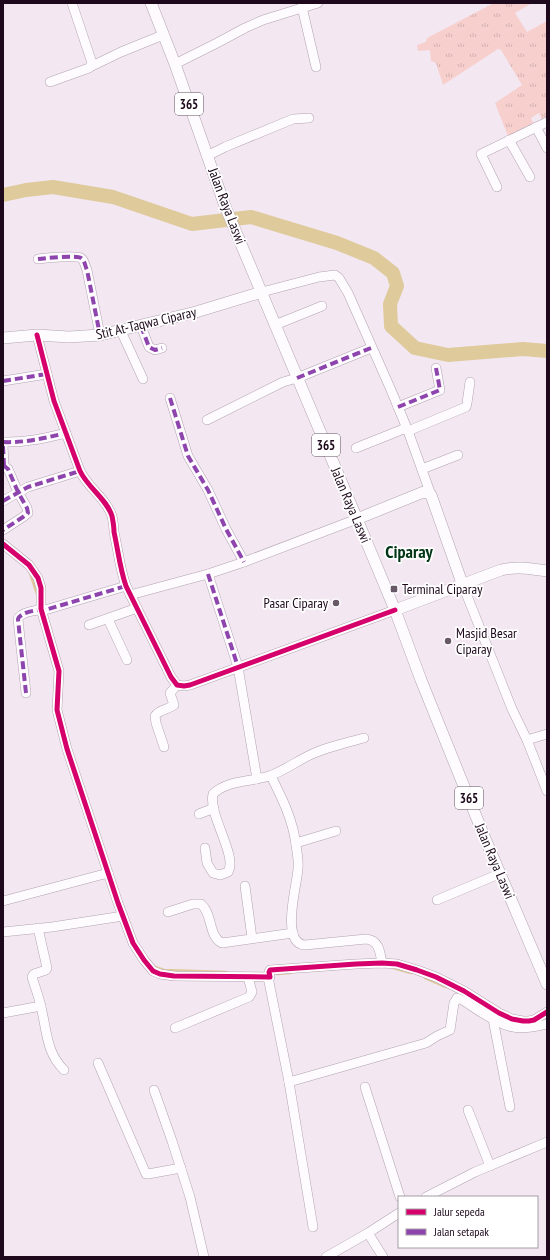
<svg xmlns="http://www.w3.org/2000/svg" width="550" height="1260" viewBox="0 0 550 1260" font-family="'PT Sans Narrow',sans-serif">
  <defs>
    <pattern id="grass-tufts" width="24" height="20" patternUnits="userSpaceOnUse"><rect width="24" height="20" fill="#f7d0ce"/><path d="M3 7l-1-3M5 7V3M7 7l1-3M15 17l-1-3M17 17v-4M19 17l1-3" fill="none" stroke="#d3b1b0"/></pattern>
  </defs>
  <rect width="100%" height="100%" fill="#f3e7f2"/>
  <polygon fill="url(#grass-tufts)" points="494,3 532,3 515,13 527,32 547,21 547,117 542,120 539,113 531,118 533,123 508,136 495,103 522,85 501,50 498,49 443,85 436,63 431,61 430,50 418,51 417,45 426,42 427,38"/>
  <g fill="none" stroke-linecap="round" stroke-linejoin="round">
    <g stroke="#dfca9b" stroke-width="2.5">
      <polyline points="30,573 37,594"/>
      <polyline points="152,966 164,970 226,972"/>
      <polyline points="393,968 411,973"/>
      <polyline points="277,974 290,973"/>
      <polyline points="425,978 446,987"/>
    </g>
    <polyline stroke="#dfca9b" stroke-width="14" points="3,195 26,190 53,187 113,197 192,224 251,217 337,243 374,258 393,273 397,286 390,304 391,326 415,348 448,355 523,349 547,351"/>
    <defs>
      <g id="minor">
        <polyline points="302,7 316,67"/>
        <polyline points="175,64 217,43 245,28 263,20 318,3"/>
        <polyline points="90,67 121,52 163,35"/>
        <polyline points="50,82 89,68 92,63 72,3"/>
        <polyline points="536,127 547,148"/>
        <polyline points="509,140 530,177"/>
        <polyline points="207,156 225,147 293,119 309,118"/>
        <polyline points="497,187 481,154 547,122"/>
        <path d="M38 259C46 258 76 255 81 258 85 261 85 266 87 270L100 335"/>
        <polyline points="262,292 319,277 335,275 339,278 348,293 391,390 408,431 431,495"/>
        <polyline points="275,325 322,306"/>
        <polyline points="141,326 149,347 155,350 162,348"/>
        <polyline points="121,331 143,379"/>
        <path d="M37 335 54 401 80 471C88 488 106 498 112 516 113 521 114 527 114 532 118 550 120 569 126 586L171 677 177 685 184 686 190 685 395 610"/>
        <polyline points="3,381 47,374"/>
        <polyline points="170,398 188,456 208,490 226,529 244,562"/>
        <polyline points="398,407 440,390 436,368"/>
        <polyline points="207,420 283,382 297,378 371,348"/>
        <polyline points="408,431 466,407 467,403 470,382"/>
        <path d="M3 442C25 443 45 438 66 433"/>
        <polyline points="3,446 4,465"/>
        <polyline points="356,448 406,428"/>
        <polyline points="3,465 8,469 18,492 27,508 28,513 23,517 3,530"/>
        <polyline points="422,469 458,455"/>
        <polyline points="3,501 28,487 80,471"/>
        <polyline points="3,544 29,565 38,578 41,588 41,609 59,671 57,710 67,749 118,903 133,943 144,960 153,971 160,974 174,976 268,977 270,977 269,972 270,970 356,964 382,963 397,964 417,970 436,977 464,991 499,1013 512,1019 523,1021 529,1021 534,1020 547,1012"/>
        <polyline points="208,574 238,667 257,779"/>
        <polyline points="462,583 512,709 527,740 547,791"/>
        <polyline points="130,595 208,574 244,562 357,519"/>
        <polyline points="108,619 127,660"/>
        <polyline points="89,625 137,608"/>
        <path d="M26 693 19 629C19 626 18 621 18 619 20 612 40 609 45 610L126 586"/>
        <polyline points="527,740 547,734"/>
        <path d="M164 747 156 723 155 716C159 709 168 710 174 705L170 693 177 685"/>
        <path d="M271 776C282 798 293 820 296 845 297 853 299 861 298 869 297 885 280 943 305 945L366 939C379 940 380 952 382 963"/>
        <polyline points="199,814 214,808"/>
        <polyline points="296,843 336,831"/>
        <path d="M205 848 207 863 213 873 220 875 228 872C238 856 208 815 213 794 227 780 251 782 269 776 282 772 297 761 310 755 327 747 346 743 364 738"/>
        <polyline points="245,886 252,938"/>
        <polyline points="437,900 499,874"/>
        <polyline points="3,901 108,873"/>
        <path d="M168 912 193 904H201C213 914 208 936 222 943L293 933"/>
        <path d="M38 928 47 968 46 970 34 974 32 977C35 987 39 997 41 1007 47 1031 46 1052 64 1070"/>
        <polyline points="3,932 52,927 123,916"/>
        <polyline points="268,977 289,1082"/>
        <polyline points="3,1013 41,1006"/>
        <polyline points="493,1019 510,1107"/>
        <polyline points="175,1028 249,997 252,992 248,977"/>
        <polyline points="98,1063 146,1174 148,1174 181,1168"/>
        <polyline points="365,1087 400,1197"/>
        <polyline points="154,1090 172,1141 190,1197 204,1257"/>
        <polyline points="468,1110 490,1166"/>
        <polyline points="426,1197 475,1172 547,1142"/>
        <path d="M313 1227 289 1082 426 1043 437 1036 450 1030 454 1003 457 998C464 1000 470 1005 476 1009 504 1026 513 1033 547 1024"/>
        <polyline points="368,1233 383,1257"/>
        <polyline points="326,1257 368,1233 399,1213"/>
      </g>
      <g id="major">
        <polyline points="151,3 175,64 225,206 357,519 395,610 421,680 484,836 547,984"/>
        <polyline points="3,338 37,335 69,337 100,335 196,312 262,292"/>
        <polyline points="357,519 421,493 426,492 431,495 462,583"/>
        <path d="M395 610 501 570C517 566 531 569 547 571"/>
      </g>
    </defs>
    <use href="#minor" stroke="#b2a3b1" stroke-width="10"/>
    <use href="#major" stroke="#b2a3b1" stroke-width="12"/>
    <use href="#minor" stroke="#fdfbfd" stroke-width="9"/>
    <use href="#major" stroke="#fdfbfd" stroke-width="11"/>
    <g stroke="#8e44ad" stroke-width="4" stroke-dasharray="8 4" stroke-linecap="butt">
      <path d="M38 259C46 258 76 255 81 258 85 261 85 266 87 270L100 335"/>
      <polyline points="141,326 149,347 155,350 162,348"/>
      <polyline points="297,378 371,348"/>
      <polyline points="3,381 47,374"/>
      <polyline points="170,398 188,456 208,490 226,529 244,562"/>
      <polyline points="398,407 440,390 436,368"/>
      <path d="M3 442C25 443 45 438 66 433"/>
      <polyline points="3,446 4,465"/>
      <polyline points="3,465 8,469 18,492 27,508 28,513 23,517 3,530"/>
      <polyline points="3,501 28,487 80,471"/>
      <polyline points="208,574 238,667"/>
      <path d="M26 693 19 629C19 626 18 621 18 619 20 612 40 609 45 610L126 586"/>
    </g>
    <defs>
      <g id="cycleway">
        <path d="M37 335 54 401 80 471C88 488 106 498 112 516 113 521 114 527 114 532 118 550 120 569 126 586L171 677 177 685 184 686 190 685 395 610"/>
        <polyline points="3,544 29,565 38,578 41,588 41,609 59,671 57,710 67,749 118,903 133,943 144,960 153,971 160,974 174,976 268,977 270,977 269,972 270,970 356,964 382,963 397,964 417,970 436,977 464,991 499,1013 512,1019 523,1021 529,1021 534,1020 547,1012"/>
      </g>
    </defs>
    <use href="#cycleway" stroke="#fff" stroke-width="8"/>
    <use href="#cycleway" stroke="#d6006c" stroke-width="5"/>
  </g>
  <g fill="#685766" stroke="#fff" stroke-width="1.5">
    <rect x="390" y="585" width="8" height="8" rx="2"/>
    <circle cx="336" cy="603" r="4"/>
    <circle cx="448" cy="641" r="4"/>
  </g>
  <g text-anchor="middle" stroke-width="3.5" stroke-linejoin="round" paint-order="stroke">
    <g fill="#fff" stroke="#61535f" stroke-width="1">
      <rect x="175" y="93" width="28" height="22" rx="3"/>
      <rect x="312" y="434" width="28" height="22" rx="3"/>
      <rect x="455" y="787" width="28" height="22" rx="3"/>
    </g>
    <g font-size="13" font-weight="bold" fill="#1d091b">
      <text x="189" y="109">365</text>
      <text x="326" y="450">365</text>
      <text x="469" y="803">365</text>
    </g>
    <g font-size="14" fill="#1d091b" stroke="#fff">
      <text transform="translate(227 206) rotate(69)" y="5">Jalan Raya Laswi</text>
      <text transform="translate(146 323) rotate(-13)" y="5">Stit At-Taqwa Ciparay</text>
      <text transform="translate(351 505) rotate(67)" y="5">Jalan Raya Laswi</text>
      <text transform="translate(495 861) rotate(67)" y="5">Jalan Raya Laswi</text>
    </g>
    <g font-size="14" fill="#1d091b" stroke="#fff" text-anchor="start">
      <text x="402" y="594">Terminal Ciparay</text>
      <text x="328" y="608" text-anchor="end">Pasar Ciparay</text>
      <text x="456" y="638">Masjid Besar<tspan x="456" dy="16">Ciparay</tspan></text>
    </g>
    <g font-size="18" font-weight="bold" fill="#003615" stroke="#fff">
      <text x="409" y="558">Ciparay</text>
    </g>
  </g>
  <rect width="550" height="1260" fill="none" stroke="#1d091b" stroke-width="8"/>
  <rect x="398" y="1196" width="140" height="52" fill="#ffffff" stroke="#a59da4"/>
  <rect x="406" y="1209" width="20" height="6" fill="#d6006c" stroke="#a59da4"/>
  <text x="434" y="1216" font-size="12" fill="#1d091b">Jalur sepeda</text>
  <rect x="406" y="1229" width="20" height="6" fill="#8e44ad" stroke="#a59da4"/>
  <text x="434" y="1236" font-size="12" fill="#1d091b">Jalan setapak</text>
</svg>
